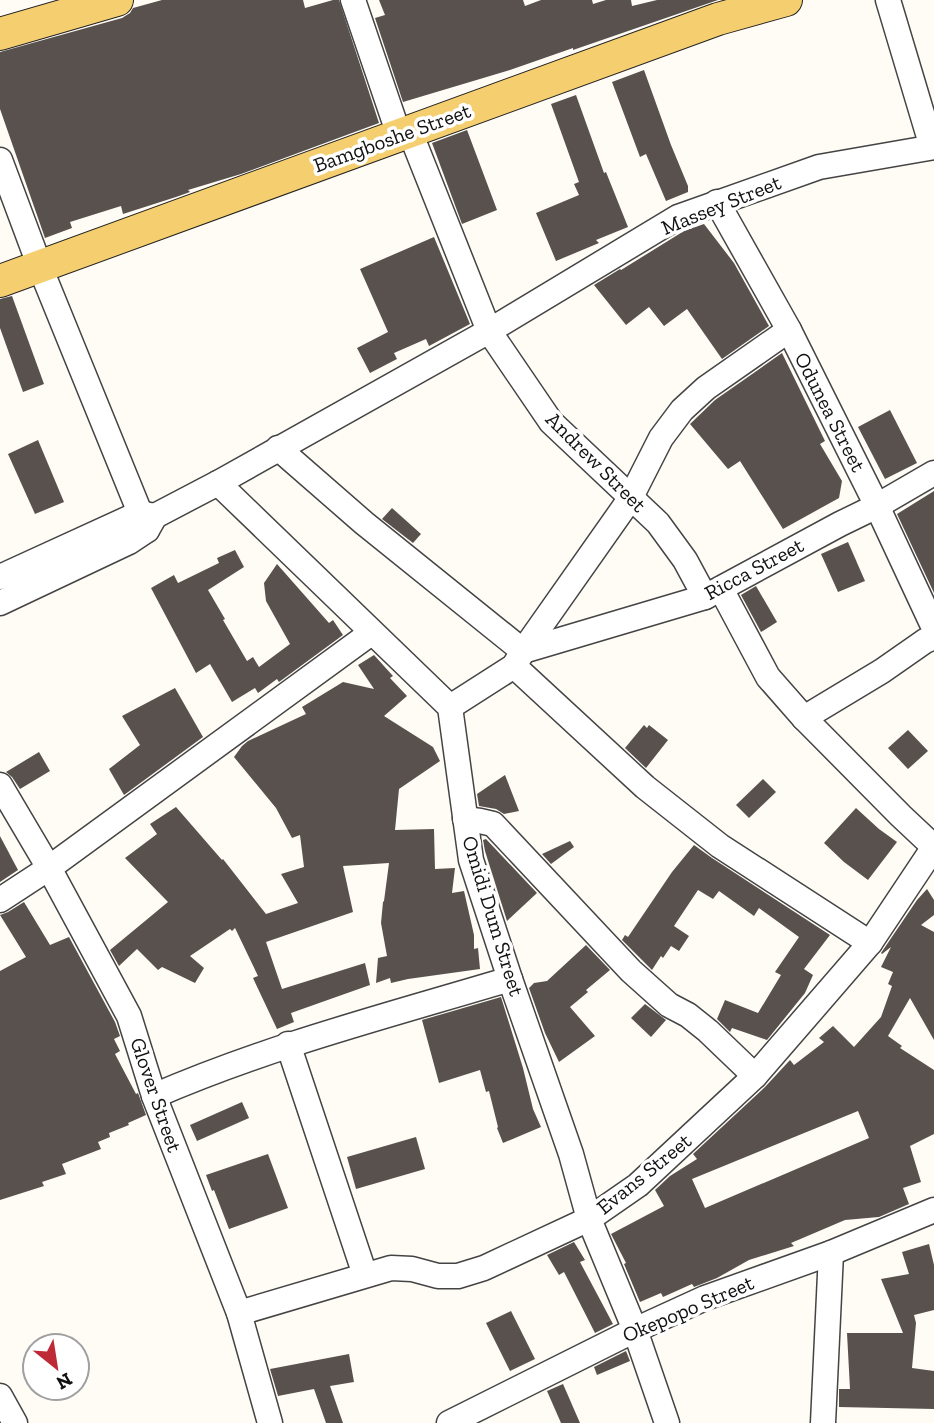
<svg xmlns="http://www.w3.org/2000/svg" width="934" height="1423" viewBox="0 0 934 1423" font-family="'Zilla Slab',serif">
  <rect width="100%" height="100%" fill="#fffcf5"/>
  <g fill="#59514d" fill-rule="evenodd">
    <polygon points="162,0 303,0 305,8 333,0 339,0 379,123 241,174 188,190 190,192 176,197 123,214 121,206 70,222 72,228 45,238 0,109 0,52 122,18 130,13 133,8"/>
    <polygon points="379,0 523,0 525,6 541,0 592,0 593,4 606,0 631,0 632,6 657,0 718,0 573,50 573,48 510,70 403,102 375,18 385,15"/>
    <polygon points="644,70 671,145 688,186 688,192 666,201 646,154 640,157 612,82"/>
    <polygon points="576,95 604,173 606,172 628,227 596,240 599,243 556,261 536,213 579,195 574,184 579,182 551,104"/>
    <polygon points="467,130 497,210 462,224 432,143"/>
    <polygon points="704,224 734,263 769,326 722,359 687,309 664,326 649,307 626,325 594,285 620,269 621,270 684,231"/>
    <polygon points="434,237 470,324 429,346 426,339 394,353 397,359 370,373 357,348 388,332 360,269"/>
    <polygon points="12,296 44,384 23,392 0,328 0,299"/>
    <polygon points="782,353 825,441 820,444 842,481 839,498 783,529 740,461 728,469 690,424 715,400"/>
    <polygon points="890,410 917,463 885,479 858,427"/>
    <polygon points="38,440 64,502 35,514 8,454"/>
    <polygon points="934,491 934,593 897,514"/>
    <polygon points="392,508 421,534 413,543 382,519"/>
    <polygon points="848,542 865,581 838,592 821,554"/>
    <polygon points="235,550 244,567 208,590 225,619 223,620 247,661 253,657 259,667 290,644 266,601 264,583 277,564 329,623 333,620 343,635 279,682 277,679 258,693 255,688 232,702 210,664 196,673 151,588 174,575 178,583 219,563 217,558"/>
    <polygon points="756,586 777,622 761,632 741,595"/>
    <polygon points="374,655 393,676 390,678 407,696 384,716 433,747 440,761 399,789 395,830 434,829 435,869 455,868 452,893 464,891 474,935 474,949 478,948 480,969 408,979 391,983 390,978 376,983 378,958 387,956 381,923 383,902 384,901 389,863 343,866 353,912 266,942 282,989 365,963 370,985 291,1013 294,1022 277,1029 253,978 258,976 235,928 232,931 230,929 190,956 204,968 195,983 162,967 158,970 137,949 119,966 110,950 168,902 125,858 157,834 150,824 176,807 222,860 223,859 266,914 298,903 281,874 304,867 300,835 292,838 276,808 234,757 242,746 248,741 306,714 302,707 343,682 374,689 358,665"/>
    <polygon points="175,688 203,737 124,795 109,769 140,745 122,716"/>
    <polygon points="644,725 647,728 649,725 668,740 646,768 625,748"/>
    <polygon points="908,730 928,751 908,769 888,748"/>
    <polygon points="39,752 50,771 20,789 12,777 6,772"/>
    <polygon points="505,775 519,811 504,814 496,809 479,806 477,794"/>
    <polygon points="763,779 776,792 749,818 736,805"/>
    <polygon points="856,808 879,829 897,842 868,880 844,862 824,843"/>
    <polygon points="0,836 18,870 0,882"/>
    <polygon points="486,839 537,893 507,921 485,851 483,840"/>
    <polygon points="570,841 574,847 551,864 542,854"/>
    <polygon points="694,845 712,858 830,935 804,969 813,975 805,993 767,1040 732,1028 730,1032 717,1019 725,1000 758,1013 781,975 775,972 799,937 759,908 754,916 719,891 713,899 698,890 674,926 689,936 679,951 671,946 663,958 661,956 652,970 622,940 625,935 628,937 672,872"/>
    <path d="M927 889 934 900V915L921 925 934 932V1040L910 998 888 1036 902 1046 900 1048 934 1070V1134L910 1146 921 1182 903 1188 909 1204 879 1217 845 1220 791 1243 794 1246 749 1260 717 1278 694 1287 692 1284 663 1297 661 1293 640 1302 624 1264 626 1263 611 1234 664 1206 655 1190 670 1176 697 1159 693 1154 765 1087 790 1060 794 1065 824 1042 819 1038 833 1026 854 1047 881 1017 892 986 888 984 893 972 881 967 891 947 882 954 881 953 917 900ZM858 1111 869 1138 705 1208 692 1179Z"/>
    <polygon points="24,902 50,945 69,937 115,1022 120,1036 114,1039 120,1051 115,1054 136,1094 138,1093 146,1115 128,1123 129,1125 109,1133 110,1137 98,1142 101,1149 62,1164 66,1174 42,1182 44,1186 0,1200 0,971 26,957 0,915 8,912"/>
    <polygon points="586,945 610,970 586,990 588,992 570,1007 595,1036 559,1062 545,1033 529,988 534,983 547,981"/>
    <polygon points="501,997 523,1068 533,1109 541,1127 503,1143 497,1128 498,1127 489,1091 486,1092 480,1070 439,1083 422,1020"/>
    <polygon points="645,1004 666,1020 651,1037 631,1018"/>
    <polygon points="242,1102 249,1118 197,1141 190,1125"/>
    <polygon points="416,1137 425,1169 356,1189 347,1157"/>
    <polygon points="268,1154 288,1208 229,1229 214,1190 212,1191 206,1175"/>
    <polygon points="574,1242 585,1260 580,1262 613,1324 595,1333 564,1272 559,1275 547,1255"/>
    <polygon points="929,1244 934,1265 934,1310 914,1315 916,1323 912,1368 934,1371 934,1409 839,1407 839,1389 850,1389 847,1333 903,1333 881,1279 909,1274 902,1252"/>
    <polygon points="511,1311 535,1359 510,1371 486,1323"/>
    <polygon points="626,1351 630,1361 597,1375 594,1367"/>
    <polygon points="349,1354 354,1382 330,1386 343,1423 326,1423 314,1389 278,1396 270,1369"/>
    <polygon points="563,1384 580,1423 561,1423 547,1391"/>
  </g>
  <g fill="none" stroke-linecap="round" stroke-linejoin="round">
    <defs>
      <g id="minor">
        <polyline points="353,0 399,135"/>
        <polyline points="888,0 932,147"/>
        <polyline points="410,132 489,331 551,422 658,523 685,560 705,597"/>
        <polyline points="0,160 40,267 147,530"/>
        <polyline points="717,202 789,330 877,506 934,628"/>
        <polyline points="278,448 364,523 523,651 705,597 840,524 877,506 934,473"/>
        <polyline points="218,483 450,707 471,860 510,979 571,1154 589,1219 635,1330 667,1423"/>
        <polyline points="0,577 140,513 154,516"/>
        <polyline points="721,589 768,677 804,718 901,816 934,847"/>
        <polyline points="0,603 129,542 147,530 155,516 218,483 489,331 678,217 819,167 934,147"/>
        <polyline points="514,666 645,787 720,846 870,943"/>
        <polyline points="450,707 514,666 523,651 630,499 661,438 682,410 706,388 789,330"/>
        <polyline points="804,718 882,671 925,641 934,637"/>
        <polyline points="0,785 49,868 129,1016 154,1096 239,1313 270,1423"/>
        <polyline points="465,819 480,821 493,824 631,971 669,1005 688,1015 708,1031 755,1076"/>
        <polyline points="0,900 49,868 371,633"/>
        <polyline points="288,1044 365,1275"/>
        <path d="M154 1096C269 1046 390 1015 510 979"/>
        <polyline points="239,1313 391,1268 412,1269 438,1276 458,1276 484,1268 589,1219 638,1185 755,1076 870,943 934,847"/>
        <polyline points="0,1396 15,1423"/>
        <polyline points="449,1423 635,1330 705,1298 831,1253 934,1210"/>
        <polyline points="823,1423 831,1253"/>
      </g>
      <g id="major">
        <polyline points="0,34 117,0"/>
        <polyline points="0,281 718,19 786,0"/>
      </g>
    </defs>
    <use href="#minor" stroke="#444" stroke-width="27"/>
    <use href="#major" stroke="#222" stroke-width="34"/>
    <use href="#minor" stroke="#fff" stroke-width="24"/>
    <use href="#major" stroke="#f5cf6f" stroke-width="32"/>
  </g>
  <g text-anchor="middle" stroke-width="7" stroke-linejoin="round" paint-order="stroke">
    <g font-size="21" fill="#111" stroke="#fff">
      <text transform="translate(392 138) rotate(-20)" y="7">Bamgboshe Street</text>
      <text transform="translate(721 205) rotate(-22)" y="7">Massey Street</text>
      <text transform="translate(830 412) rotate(63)" y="7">Odunea Street</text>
      <text transform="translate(596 462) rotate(45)" y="7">Andrew Street</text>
      <text transform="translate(754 569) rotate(-28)" y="7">Ricca Street</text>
      <text transform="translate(493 916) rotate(73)" y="7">Omidi Dum Street</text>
      <text transform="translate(156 1095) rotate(71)" y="7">Glover Street</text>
      <text transform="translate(644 1174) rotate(-39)" y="7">Evans Street</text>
      <text transform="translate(688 1309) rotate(-23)" y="7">Okepopo Street</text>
    </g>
  </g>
  <g transform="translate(56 1367) rotate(150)"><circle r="33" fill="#ffffff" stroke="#a0a0a0" stroke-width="2"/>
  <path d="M0-5L12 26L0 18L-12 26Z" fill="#bf2a37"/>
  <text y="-10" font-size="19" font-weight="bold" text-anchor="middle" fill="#111111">N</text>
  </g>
</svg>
